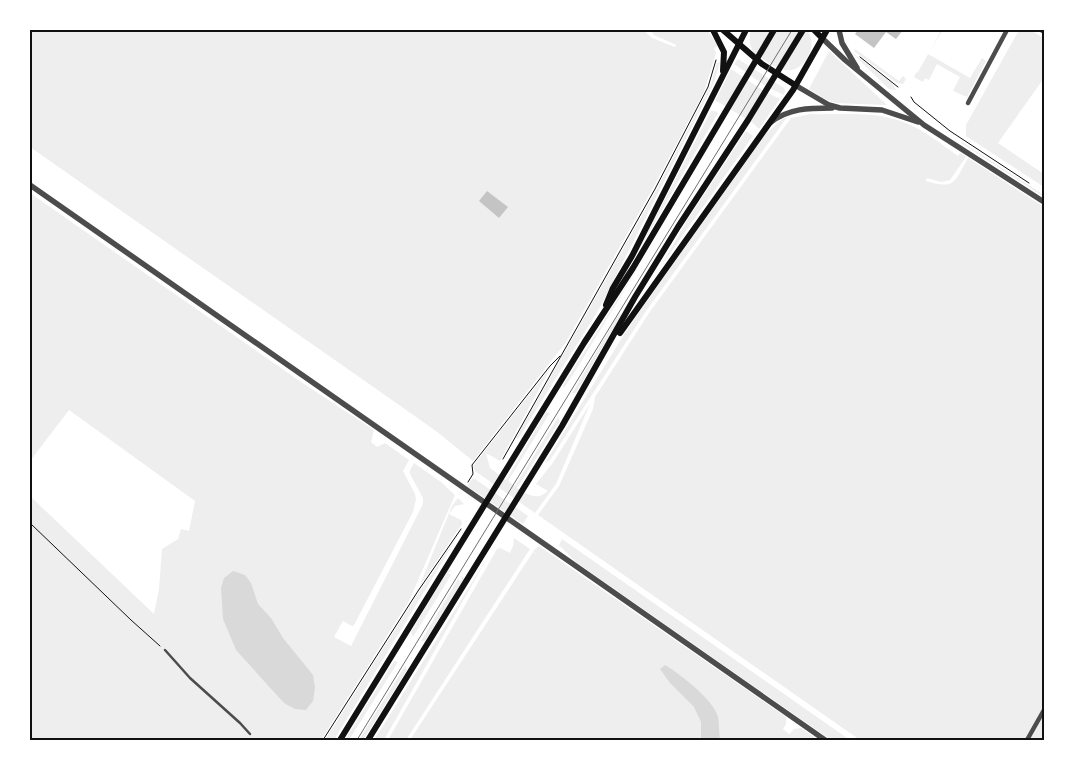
<svg xmlns="http://www.w3.org/2000/svg" width="1074" height="770" viewBox="0 0 1074 770" font-family="Arial,sans-serif">
  <rect width="100%" height="100%" fill="#fff"/>
  <g fill="#eee">
    <polygon points="30,30 643,30 652,38 675,47 676,45 654,35 651,30 707,30 718,46 714,48 716,53 704,92 653,188 566,342 473,461 436,431 382,393 30,147"/>
    <path d="M751 30H807C812 37 813 44 810 52 799 77 782 73 763 59 759 56 754 54 752 49 749 43 749 36 751 30Z"/>
    <polygon points="937,30 943,30 928,54 970,78 982,58 986,61 967,97 953,91 960,77 937,64 929,80 925,78 923,82 914,77 916,73 918,72 940,33"/>
    <polygon points="1019,30 1030,30 1044,38 1044,78 998,143 1044,174 1044,187 966,136 966,125"/>
    <polygon points="855,49 899,81 903,76 906,79 903,84 897,83 854,51"/>
    <polygon points="829,51 887,105 836,103 827,100 809,89"/>
    <polygon points="850,51 891,82 896,90 889,89"/>
    <polygon points="738,59 784,88 785,91 784,95 767,87 734,64"/>
    <polygon points="720,62 714,83 599,309 518,439 516,438 657,189 711,85 717,63"/>
    <polygon points="731,69 764,91 780,99 759,129 753,123 720,103 715,101"/>
    <polygon points="711,111 715,111 718,113 637,253"/>
    <path d="M811 114C840 115 874 111 903 122 923 129 941 144 958 156L960 153 966 157 950 180 941 182 927 178 926 181C956 190 954 182 968 158L1044 207V740H860L538 515 559 486 593 409 595 397 649 313 791 118Z"/>
    <polygon points="788,116 646,311 550,460 545,463 623,336 642,308 766,134 778,122"/>
    <polygon points="746,131 753,136 659,269 688,219"/>
    <polygon points="962,142 1044,195 1044,197 961,143"/>
    <polygon points="30,193 301,382 374,430 371,442 377,447 385,443 409,460 403,471 415,494 416,499 413,512 354,625 352,626 343,621 334,637 351,646 423,504 423,498 410,474 410,470 414,463 441,482 455,495 409,601 321,740 30,740 30,496 154,614 159,589 162,549 178,539 181,529 189,531 195,501 69,410 30,461"/>
    <polygon points="646,255 576,370 564,388 563,385"/>
    <polygon points="619,314 621,315 576,393 572,393"/>
    <path d="M551 367 500 461 486 453 490 468 506 480 546 412 550 413 508 481 515 486 558 417 560 421 517 488C528 495 537 501 548 491L536 484 552 464 590 404 556 484 535 513 475 471 473 466Z"/>
    <polygon points="472,479 475,479 528,516 523,524 467,486"/>
    <polygon points="458,498 464,504 455,506 449,514 461,520 462,524 419,587 452,506"/>
    <polygon points="461,531 334,740 325,740 412,603"/>
    <polygon points="514,538 530,549 406,740 388,740 497,549 500,548 510,553 513,546"/>
    <polygon points="562,539 850,740 831,740 576,562 559,545"/>
    <polygon points="539,546 786,717 786,724 783,729 789,734 794,729 801,728 818,740 410,740 533,552 537,554 533,551"/>
    <polygon points="490,553 384,740 374,740 388,718"/>
    <polygon points="449,569 452,572 450,571 448,573 451,575 413,637 411,632"/>
    <polygon points="460,576 464,578 425,641 421,641 458,579 460,581 462,579"/>
    <polygon points="394,661 398,662 349,740 345,740"/>
    <polygon points="405,666 407,670 363,740 359,740"/>
  </g>
  <g fill="#d9d9d9">
    <polygon points="233,571 245,575 251,583 258,604 271,618 283,638 313,675 315,687 313,701 306,710 295,709 284,703 236,650 223,619 221,588 224,578"/>
    <path d="M665 665C680 674 713 699 718 717 719 724 719 732 720 740H701V722L694 707 670 683 660 669Z"/>
  </g>
  <g fill="#c4c4c4">
    <polygon points="858,30 903,30 896,39 886,32 874,48 855,34"/>
    <polygon points="487,191 508,207 499,218 479,201"/>
  </g>
  <g fill="none" stroke-linecap="round" stroke-linejoin="round">
    <g stroke="#111" stroke-width="1">
      <polyline points="860,57 898,87"/>
      <polyline points="911,97 914,102 950,131 1029,183"/>
      <polyline points="503,459 655,189 708,87 716,60"/>
      <polyline points="468,482 473,474 472,465 550,366 560,356"/>
      <polyline points="30,523 131,620 160,646"/>
      <polyline points="323,740 418,591 461,529"/>
    </g>
    <g stroke="#4c4c4c" stroke-width="2.5">
      <polyline points="1039,30 1044,33"/>
      <polyline points="165,650 190,678 240,723 250,734"/>
    </g>
    <g stroke="#4c4c4c" stroke-width="4.5">
      <polyline points="968,103 1007,30"/>
      <polyline points="1027,740 1044,710"/>
    </g>
    <g stroke="#4c4c4c" stroke-width="5.5">
      <polyline points="839,30 842,43 857,68"/>
      <polyline points="822,38 845,60 924,125 1044,202"/>
      <polyline points="795,85 829,105 840,108 882,110 918,122"/>
      <path d="M770 123C788 108 810 108 832 108"/>
      <polyline points="30,185 825,740"/>
    </g>
    <g stroke="#111" stroke-width="6">
      <polyline points="713,30 724,52 723,71"/>
      <polyline points="723,30 762,64 795,85"/>
      <polyline points="814,30 822,38"/>
      <polyline points="606,305 613,288 632,256 746,30"/>
      <polyline points="620,333 793,90 827,30"/>
      <polyline points="340,740 584,343 633,268 774,30"/>
      <polyline points="368,740 562,426 635,297 678,227 748,120 803,30"/>
    </g>
    <polyline stroke="#707070" stroke-width="1" points="357,740 792,30"/>
  </g>
  <rect width="1074" height="770" fill="none" stroke="#ffffff" stroke-width="62"/>
  <rect x="31" y="31" width="1012" height="708" fill="none" stroke="#111" stroke-width="2"/>
</svg>
